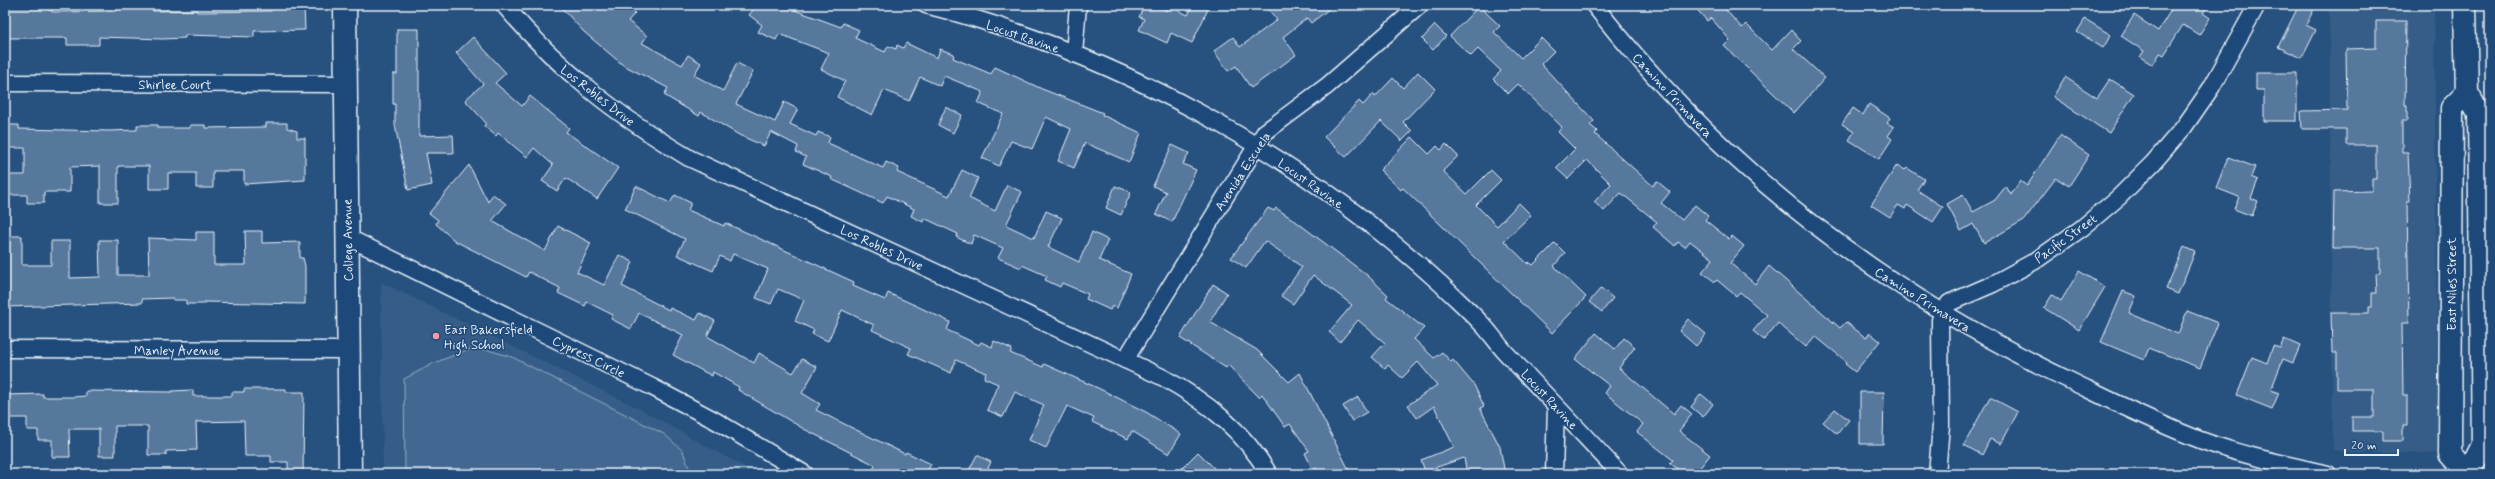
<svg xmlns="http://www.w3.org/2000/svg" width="2495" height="479" viewBox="0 0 2495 479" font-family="Mynerve,sans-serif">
  <rect width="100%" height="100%" fill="#27517f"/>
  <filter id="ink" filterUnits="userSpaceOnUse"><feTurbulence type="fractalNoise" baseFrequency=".025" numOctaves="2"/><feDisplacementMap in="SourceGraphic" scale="8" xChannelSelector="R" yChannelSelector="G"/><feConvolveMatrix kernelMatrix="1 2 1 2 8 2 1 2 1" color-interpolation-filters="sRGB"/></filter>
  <g filter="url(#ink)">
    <g fill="#355d88">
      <polygon points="2329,5 2434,5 2438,453 2351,453 2333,450"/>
      <polygon points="381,282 640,409 757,474 383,474"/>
    </g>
    <polygon fill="#436891" stroke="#96acc4" points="470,349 488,350 512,357 664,434 683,451 691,474 405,474 404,379 434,363"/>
    <g fill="#57789d" stroke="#e8f1f8">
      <polygon points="5,5 48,5 48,10 52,10 52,12 116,11 116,5 147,5 148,8 153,8 153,11 197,10 197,12 271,11 271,6 304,5 305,30 254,31 254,37 185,35 185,38 163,39 99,37 99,45 67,45 67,38 5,38"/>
      <polygon points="559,5 626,5 635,13 628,21 647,36 642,43 682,65 688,55 701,63 694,75 723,91 737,63 753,71 736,104 775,122 784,102 798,109 790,124 816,136 818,132 830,137 828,143 883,168 886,162 899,168 897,172 949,196 962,170 978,178 969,198 995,211 1007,185 1022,192 1006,225 1034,238 1046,211 1062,218 1048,247 1079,262 1092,232 1108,240 1099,260 1131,274 1117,308 1112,306 1110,310 1086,299 1088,294 1062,283 1060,287 1045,280 1047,276 1022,265 1021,268 998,258 1003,248 974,235 971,244 956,237 958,234 924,218 923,222 911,216 914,209 887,196 883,203 831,179 832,177 803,164 806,157 796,152 798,146 771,132 764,146 739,135 701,112 699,116 664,95 668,88 623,65 584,32"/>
      <polygon points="757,5 781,5 841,27 843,23 859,30 855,38 885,52 888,46 896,49 897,45 903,48 906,43 937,58 940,49 954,54 953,58 991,74 995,67 1042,89 1103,113 1102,115 1141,133 1129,162 1085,143 1074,168 1058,161 1071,129 1046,117 1032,149 1011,141 999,166 982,158 1003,114 978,103 983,92 944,76 940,86 920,77 909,101 884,90 872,115 837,97 845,81 821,69 829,53 779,34 776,40 758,32 762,25 749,15"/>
      <polygon points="1144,5 1155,5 1167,11 1169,6 1188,15 1193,5 1210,5 1192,43 1171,33 1167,43 1139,30 1144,19 1139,17"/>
      <polygon points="1265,5 1334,5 1311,23 1307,18 1283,37 1296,55 1251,88 1236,66 1228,71 1214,51 1233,37 1240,47 1277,20"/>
      <polygon points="1693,5 1726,5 1723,7 1742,28 1746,24 1772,50 1791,30 1801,41 1793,49 1825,78 1794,113 1724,46 1730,40 1711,18 1707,21"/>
      <polygon points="2174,5 2208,5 2203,13 2210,18 2199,35 2183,25 2164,55 2160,53 2153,65 2140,57 2144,51 2121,36 2134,15 2158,31"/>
      <polygon points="2299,5 2316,5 2306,25 2316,30 2302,58 2278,47"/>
      <polygon points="1479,6 1500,26 1494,32 1521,58 1541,38 1554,51 1541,64 1594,121 1590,125 1597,131 1595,134 1653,186 1657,181 1670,192 1661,203 1682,220 1695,205 1708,216 1705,220 1729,239 1732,236 1744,246 1730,263 1755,284 1769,266 1840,328 1846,322 1866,338 1870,333 1880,341 1855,372 1845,364 1847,362 1815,336 1806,347 1778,323 1764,340 1753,331 1767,315 1740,292 1736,296 1717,280 1715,282 1702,272 1713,259 1690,241 1685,247 1678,242 1675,246 1653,227 1657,222 1621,193 1604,211 1594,202 1611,184 1587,160 1568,179 1556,168 1575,149 1558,132 1562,127 1518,84 1508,94 1493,79 1501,71 1478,49 1471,56 1450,36"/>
      <polygon points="2085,19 2111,35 2103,48 2077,32"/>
      <polygon points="2376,21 2406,21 2405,105 2407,105 2407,121 2402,121 2402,153 2408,153 2410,202 2407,202 2409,323 2402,323 2403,395 2407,395 2407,426 2403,426 2403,441 2382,441 2382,431 2352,431 2352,417 2374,417 2374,389 2337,389 2337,353 2332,353 2331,313 2369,313 2369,307 2372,307 2372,293 2377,293 2376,274 2380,274 2380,248 2333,248 2334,192 2372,191 2372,179 2376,179 2376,145 2346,145 2346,129 2302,129 2301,111 2347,110 2346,49 2376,48"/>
      <polygon points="1435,25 1446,36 1433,50 1422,39"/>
      <polygon points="397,29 419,29 419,136 453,135 454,153 426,153 432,185 408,190 395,125 395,104 393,104 393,74 397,74"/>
      <polygon points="473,37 506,73 495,83 522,106 530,96 569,128 566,132 618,168 597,199 566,178 557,191 542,181 553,165 534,148 527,157 498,133 496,136 484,126 486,123 465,100 483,84 456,53"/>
      <polygon points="1418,72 1435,89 1403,122 1412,131 1402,141 1381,121 1346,157 1324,137 1359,101 1363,105 1373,94 1375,97 1393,78 1403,88"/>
      <polygon points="2256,73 2297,73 2297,121 2264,121 2264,90 2256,90"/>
      <polygon points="2065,77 2097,98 2110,79 2134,94 2109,133 2053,97"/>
      <polygon points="1869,104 1890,118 1887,123 1894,127 1888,136 1892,139 1879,159 1849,140 1854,132 1842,124 1853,108 1863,115"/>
      <polygon points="946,107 962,115 953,133 938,125"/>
      <polygon points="266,123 287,123 287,128 297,131 297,138 305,138 305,180 244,184 244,171 213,171 213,188 196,188 196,173 168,173 168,189 149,189 149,166 118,166 118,203 100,203 100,166 70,167 70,192 44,192 44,203 27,203 27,195 5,195 5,175 25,175 25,148 5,148 5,125 19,125 19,129 109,131 137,130 137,125 158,125 158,128 190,128 190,125 205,125 205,128 266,127"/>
      <polygon points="2060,135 2089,155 2069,186 2056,178 2024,220 1984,243 1973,224 1961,231 1947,204 1963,195 1973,212 1995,200 2006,186 2011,195 2020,181 2027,186"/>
      <polygon points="1412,137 1429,154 1437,146 1441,150 1446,144 1458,156 1443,171 1467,194 1491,170 1501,180 1476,205 1497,226 1519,203 1531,215 1504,241 1528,264 1529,262 1533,265 1555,243 1565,253 1554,266 1586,297 1552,333 1403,188 1401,190 1380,170"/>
      <polygon points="1172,145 1189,153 1183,164 1196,170 1172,222 1156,214 1166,192 1153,186"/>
      <polygon points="2228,157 2255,167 2251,177 2258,180 2251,198 2258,201 2252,216 2234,209 2239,197 2216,188"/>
      <polygon points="469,165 488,202 493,194 506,204 492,221 545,251 558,226 591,243 577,272 604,285 619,255 633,262 622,286 669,310 670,308 696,320 700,313 715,321 707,336 754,363 759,353 793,373 802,359 817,367 802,393 820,404 816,410 905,454 906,452 931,464 926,474 881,474 873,470 875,465 804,429 738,390 739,387 713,372 712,376 673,355 683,335 639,313 631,329 611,319 613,315 587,302 585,306 558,293 560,288 529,272 526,277 455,241 436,224 438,220 429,213"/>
      <polygon points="1897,165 1905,170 1907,168 1924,179 1917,190 1943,207 1933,222 1907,205 1905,209 1898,205 1890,217 1871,205"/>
      <polygon points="636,186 670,203 675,195 691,203 688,210 724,226 725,223 743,231 854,282 853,286 885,300 888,293 919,307 950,322 947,330 979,345 981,342 992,347 994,341 1012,349 1010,353 1043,367 1044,364 1100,389 1146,412 1181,434 1169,454 1132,431 1128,439 1092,422 1094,418 1067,406 1046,448 1029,440 1044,405 1015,392 1003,417 987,410 998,384 984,378 986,373 956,360 951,373 908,354 911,348 872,330 874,325 842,310 828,341 812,334 814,330 795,321 804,300 778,289 771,304 756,298 768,269 733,254 730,261 720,256 713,271 677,255 685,239 625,209"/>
      <polygon points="1115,186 1131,192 1121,215 1106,208"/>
      <polygon points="1268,208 1274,211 1276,208 1294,220 1367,275 1388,295 1386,298 1424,328 1414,339 1434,358 1442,352 1451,362 1453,360 1474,385 1484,406 1480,408 1500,447 1505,474 1467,474 1464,458 1425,471 1421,460 1454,447 1434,406 1417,418 1408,405 1437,385 1418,362 1402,378 1388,365 1385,369 1372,357 1385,343 1358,320 1340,342 1329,332 1352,305 1313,275 1293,304 1281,296 1302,267 1265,241 1246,268 1231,258"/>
      <polygon points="245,231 262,231 262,243 300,242 300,258 303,258 305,266 305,304 204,302 204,304 186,304 186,300 173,300 173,298 142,299 142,303 5,307 5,236 22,236 22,265 51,265 51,241 70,241 70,278 100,277 99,240 118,240 118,275 149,275 148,238 196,240 196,232 214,232 214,265 246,265"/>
      <polygon points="2184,247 2195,252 2178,294 2166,289"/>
      <polygon points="2079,271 2105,287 2079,330 2044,308 2052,295 2061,301"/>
      <polygon points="1213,284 1227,293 1210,322 1257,350 1289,382 1300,373 1349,470 1341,474 1319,474 1316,468 1313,470 1305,453 1309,451 1290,424 1285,427 1262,394 1259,397 1228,365 1226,368 1180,338"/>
      <polygon points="1601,288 1613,298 1602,312 1589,302"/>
      <polygon points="2123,291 2136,296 2129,313 2178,334 2187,311 2218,323 2200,368 2149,348 2144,360 2101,342"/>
      <polygon points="1688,319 1706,334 1696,346 1679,331"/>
      <polygon points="1596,333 1615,349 1624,338 1635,347 1619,368 1674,414 1681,405 1692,414 1679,431 1710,455 1695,474 1684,474 1670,463 1673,460 1637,432 1643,424 1605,393 1610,386 1575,359"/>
      <polygon points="2284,339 2300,346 2293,363 2283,359 2271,390 2279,393 2272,409 2237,395 2252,357 2267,363 2273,346 2280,348"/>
      <polygon points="244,389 286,389 286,392 304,392 303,474 288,474 288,462 271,462 271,456 245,456 244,421 196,422 197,450 166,451 166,455 148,455 148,426 115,426 115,456 99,456 99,429 69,429 70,457 52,457 52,440 38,440 38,430 27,430 27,418 5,418 5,395 43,394 43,397 73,397 86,396 86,391 172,392 172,391 193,390 193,396 232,396 232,392 244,392"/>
      <polygon points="1860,392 1884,392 1883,444 1860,444"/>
      <polygon points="1701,394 1713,404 1703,417 1691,407"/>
      <polygon points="1358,397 1367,412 1352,421 1343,406"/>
      <polygon points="1990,397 2018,412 2001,444 1990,439 1982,455 1964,445"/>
      <polygon points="1835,409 1849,420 1837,434 1823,422"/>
      <polygon points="1198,452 1220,474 1176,474"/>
      <polygon points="977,455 991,462 985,474 967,474"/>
    </g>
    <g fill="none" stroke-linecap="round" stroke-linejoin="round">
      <defs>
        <g id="street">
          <path d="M504 5C560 71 615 114 689 158L1162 377C1206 401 1243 430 1269 474"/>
          <path d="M926 5C1115 53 1296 152 1441 284 1454 297 1468 309 1481 323 1490 332 1497 343 1505 352 1544 393 1582 433 1620 474"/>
          <path d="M1594 5C1728 175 1882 291 2077 384 2118 404 2160 425 2203 441 2244 456 2286 464 2328 474"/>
          <polyline points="1074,54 1078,5"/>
          <polyline points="5,83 346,84"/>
          <polyline points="347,237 652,387 716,421 805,474"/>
          <polyline points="5,349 348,350"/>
          <polyline points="1125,360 1265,132 1327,86 1420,5"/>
          <polyline points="1554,474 1556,406"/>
          <polyline points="1937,474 1941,425 1940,320 1949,303 1993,284 2035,261 2082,228 2119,197 2153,163 2184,127 2211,88 2257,5"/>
        </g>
        <g id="secondary">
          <polyline points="345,5 350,474"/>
          <polyline points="2465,5 2467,93 2479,114 2483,445 2468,474 2450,454 2452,108 2467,93"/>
        </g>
      </defs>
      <use href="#street" stroke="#e8f1f8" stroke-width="19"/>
      <use href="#secondary" stroke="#e8f1f8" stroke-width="25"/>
      <use href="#street" stroke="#1f4a7a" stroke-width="16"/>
      <use href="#secondary" stroke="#1f4a7a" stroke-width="22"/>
    </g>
  </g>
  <circle fill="#ff9aa2" stroke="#1f4a7a" stroke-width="1.5" cx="436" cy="336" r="4"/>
  <g text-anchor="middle" stroke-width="3" stroke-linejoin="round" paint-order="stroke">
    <g font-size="13" fill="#e8f1f8" stroke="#1f4a7a">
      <text transform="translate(1023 36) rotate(19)" y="5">Locust Ravine</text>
      <text x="175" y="89">Shirlee Court</text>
      <text transform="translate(598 95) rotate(38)" y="5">Los Robles Drive</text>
      <text transform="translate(1673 95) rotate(47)" y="5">Camino Primavera</text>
      <text transform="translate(1242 171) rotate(-57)" y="5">Avenida Escuela</text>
      <text transform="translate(1311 183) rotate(35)" y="5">Locust Ravine</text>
      <text transform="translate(2065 238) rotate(-36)" y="5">Pacific Street</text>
      <text transform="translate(347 240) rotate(-91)" y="5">College Avenue</text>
      <text transform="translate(882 247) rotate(25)" y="5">Los Robles Drive</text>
      <text transform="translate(2451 284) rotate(-90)" y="5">East Niles Street</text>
      <text transform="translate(1923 299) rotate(32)" y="5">Camino Primavera</text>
      <text x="177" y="355">Manley Avenue</text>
      <text transform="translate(589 356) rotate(26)" y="5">Cypress Circle</text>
      <text transform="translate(1550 399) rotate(47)" y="5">Locust Ravine</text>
    </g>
    <g font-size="13" fill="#e8f1f8" stroke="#1f4a7a" text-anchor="start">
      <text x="444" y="334">East Bakersfield<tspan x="444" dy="15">High School</tspan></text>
    </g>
  </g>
  <rect width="2495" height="479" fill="none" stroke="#1f4a7a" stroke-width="20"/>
  <rect x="10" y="10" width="2475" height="459" fill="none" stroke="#e8f1f8" stroke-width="1.5" filter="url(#ink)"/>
  <path d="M2345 449v6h53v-6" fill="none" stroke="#e8f1f8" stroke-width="2"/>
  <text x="2351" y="449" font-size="12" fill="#e8f1f8" stroke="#1f4a7a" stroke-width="3" paint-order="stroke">20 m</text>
</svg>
